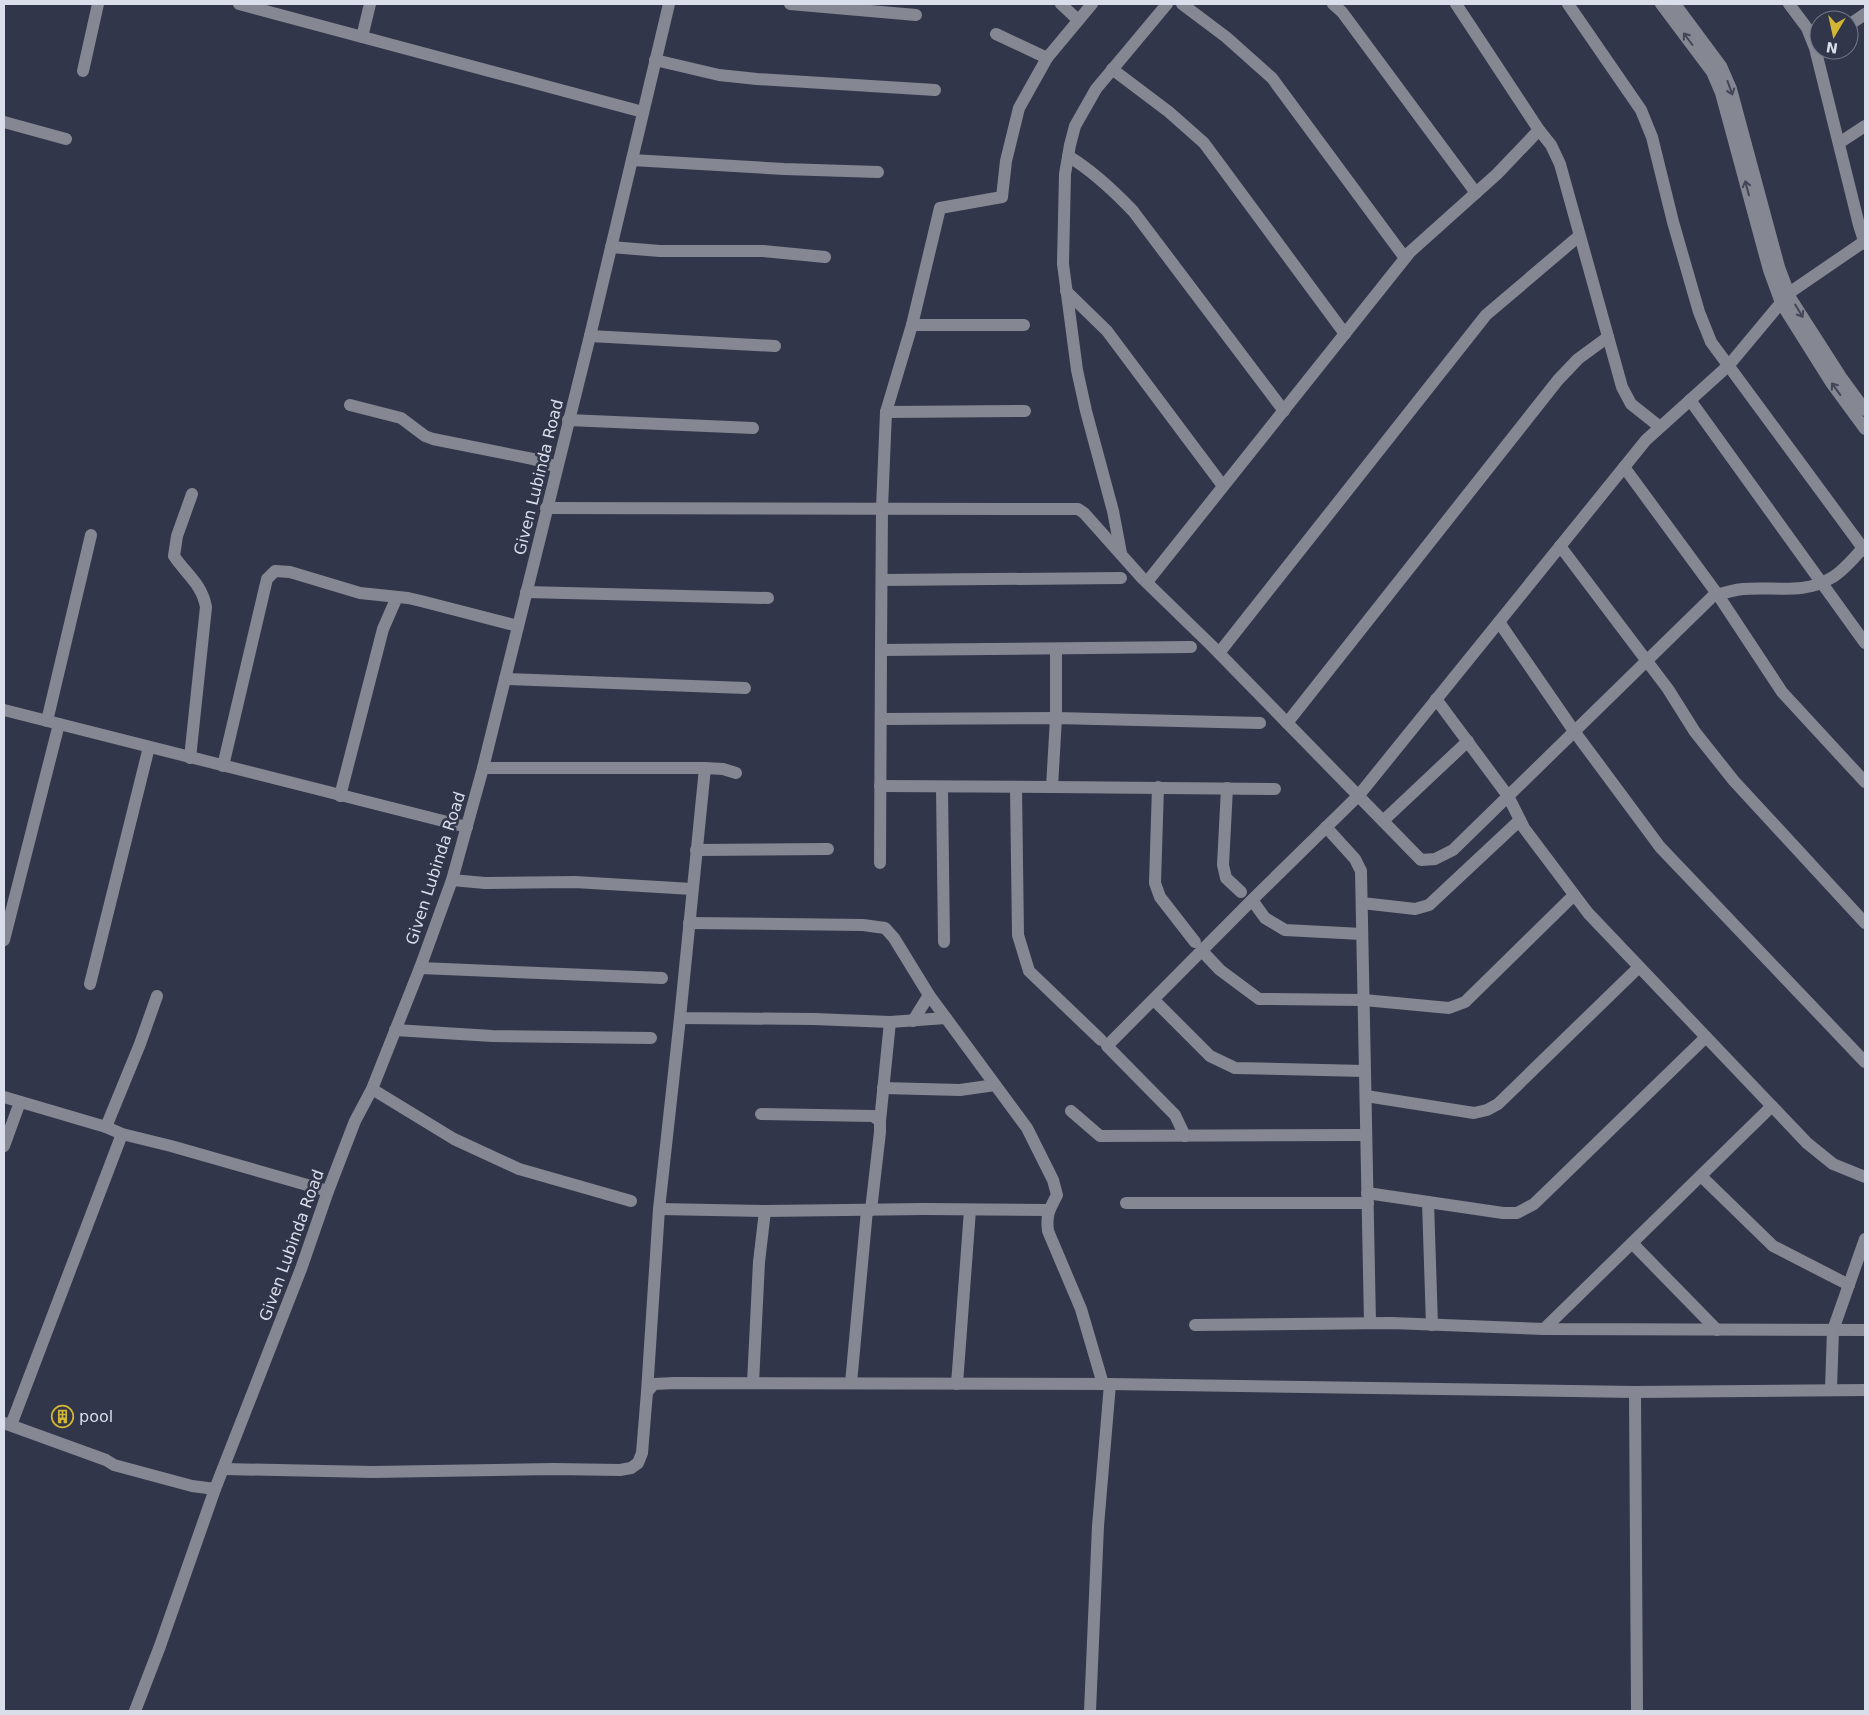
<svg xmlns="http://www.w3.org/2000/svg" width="1869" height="1715" viewBox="0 0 1869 1715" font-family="'DejaVu Sans',sans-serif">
  <rect width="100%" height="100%" fill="#32364a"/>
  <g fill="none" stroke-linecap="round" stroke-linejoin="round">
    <g stroke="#858792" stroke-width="12">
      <polyline points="239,4 643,112"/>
      <polyline points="790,4 916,15"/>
      <polyline points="1061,4 1078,20"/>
      <polyline points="1092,4 1047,58 1019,108 1006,161 1002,197 940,208 912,325 886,412 882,508 881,650 1191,647"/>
      <polyline points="1182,4 1226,37 1272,78 1405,258"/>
      <polyline points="1333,4 1342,12 1476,193"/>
      <polyline points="1456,4 1539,130 1551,145 1560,164 1622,387 1631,404 1660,427"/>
      <polyline points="1568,4 1641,110 1652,137 1673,222 1699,312 1711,342 1865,551"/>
      <polyline points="1661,4 1712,72 1721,93 1769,270 1781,303 1832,384 1865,429"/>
      <polyline points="1675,4 1721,66 1731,89 1779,267 1791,299 1841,377 1865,410"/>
      <polyline points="1789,4 1807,28 1815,48 1859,225 1865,244"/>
      <polyline points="1849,25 1865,14"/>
      <polyline points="996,34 1047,58"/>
      <polyline points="362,37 370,4"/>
      <polyline points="655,60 719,75 757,79 935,90"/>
      <polyline points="1112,69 1169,112 1204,143 1345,334"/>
      <polyline points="83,71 98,4"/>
      <polyline points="4,122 66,139"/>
      <polyline points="1839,143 1865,126"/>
      <path d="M1068 156C1093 171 1113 190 1133 211L1284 411"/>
      <polyline points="632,160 784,169 878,172"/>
      <polyline points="611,247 660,251 763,251 825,257"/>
      <polyline points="1066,291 1107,331 1223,486"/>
      <polyline points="912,325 1024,325"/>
      <polyline points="590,336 775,346"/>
      <polyline points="1690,400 1865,643"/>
      <polyline points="350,405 401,418 425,436 433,439 533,459 557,467"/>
      <polyline points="886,412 1025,411"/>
      <polyline points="568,420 753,428"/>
      <polyline points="1624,467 1718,595 1782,692 1865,782"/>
      <path d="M546 508 1078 509 1084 513 1142 578 1212 646 1421 860 1435 859 1453 850 1713 596C1723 593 1733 590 1743 589 1773 586 1804 595 1831 578 1844 571 1855 556 1865 546"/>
      <polyline points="1560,546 1668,689 1695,732 1734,781 1865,923"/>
      <polyline points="1121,553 1113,511 1086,411 1077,370 1063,264 1065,174 1070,145 1075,126 1096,89 1167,4"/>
      <polyline points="882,580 1121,578"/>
      <polyline points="1147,582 1410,252 1497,174 1539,130"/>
      <polyline points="526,592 768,598"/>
      <polyline points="1499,622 1574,731 1660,847 1865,1062"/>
      <polyline points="1219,653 1486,315 1579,236"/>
      <polyline points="505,679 745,688"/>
      <polyline points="1436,699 1508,796 1524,828 1588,913 1807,1143 1833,1164 1865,1177"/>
      <polyline points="4,710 467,827"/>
      <polyline points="881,719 1056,718 1260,723"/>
      <polyline points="47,721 91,535"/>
      <polyline points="1287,723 1558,380 1578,359 1608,337"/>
      <path d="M190 758 206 607C202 584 186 574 174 556L177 536 192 494"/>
      <polyline points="223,766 267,579 275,571 290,572 360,593 408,598 421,601 518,626"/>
      <polyline points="483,768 705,768 723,769 736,773"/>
      <polyline points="705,768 680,1018 814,1019 890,1022 946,1018"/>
      <polyline points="880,786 1052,787 1056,718 1056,649"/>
      <polyline points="1052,787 1275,789"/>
      <polyline points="1158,787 1155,883 1160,897 1195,942"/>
      <polyline points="942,788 944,942"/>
      <polyline points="1016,788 1018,935 1029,971 1101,1040"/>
      <polyline points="1227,788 1223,865 1226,878 1241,892"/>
      <polyline points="340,796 383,629 397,597"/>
      <polyline points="1383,821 1468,741"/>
      <polyline points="1326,827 1355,859 1361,871 1370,1323"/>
      <polyline points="696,850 828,849"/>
      <polyline points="880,863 881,650"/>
      <polyline points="452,880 485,883 575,882 692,889"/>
      <polyline points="1252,900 1265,918 1285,930 1362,934"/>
      <polyline points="1362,903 1415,909 1429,905 1520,820"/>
      <path d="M689 923 863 925 885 928 894 938 929 995 1027 1128 1053 1180 1057 1195C1049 1210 1046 1215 1048 1231L1081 1309 1103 1384"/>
      <polyline points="4,940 59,724"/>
      <polyline points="1202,951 1220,970 1259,999 1364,1000 1449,1008 1465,1002 1574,895"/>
      <polyline points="420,968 662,978"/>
      <polyline points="90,984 149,747"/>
      <polyline points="1154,1000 1210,1056 1235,1068 1365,1071"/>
      <polyline points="913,1021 929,995"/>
      <polyline points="395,1030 492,1036 651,1038"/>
      <polyline points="883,1088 960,1090 995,1085"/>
      <polyline points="372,1089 454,1139 519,1169 631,1201"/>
      <polyline points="1366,1096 1474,1113 1487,1110 1498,1104 1639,967"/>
      <polyline points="4,1097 106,1127 122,1134 171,1146 328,1191"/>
      <polyline points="1071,1111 1100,1136 1366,1135"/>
      <polyline points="761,1114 873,1116 880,1121 880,1132 871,1210"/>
      <polyline points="880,1121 890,1022"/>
      <polyline points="106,1127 140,1044 157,996"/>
      <polyline points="1185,1136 1175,1115 1107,1046 1257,895 1359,795 1646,440 1729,365 1789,293 1865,241"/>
      <polyline points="4,1146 20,1102"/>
      <polyline points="1701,1176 1773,1246 1849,1285"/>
      <polyline points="1367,1193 1503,1213 1517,1213 1534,1204 1706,1037"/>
      <polyline points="1428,1202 1432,1325"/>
      <polyline points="1126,1203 1368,1203"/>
      <polyline points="659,1209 765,1211 924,1209 1049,1210"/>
      <polyline points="1632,1243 1717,1330"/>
      <polyline points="1195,1325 1392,1323 1544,1329 1865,1330"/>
      <polyline points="1544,1329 1772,1106"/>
      <polyline points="753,1383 759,1262 765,1211"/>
      <polyline points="851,1383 867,1210"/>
      <polyline points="957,1384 970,1210"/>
      <polyline points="1831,1389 1833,1330 1865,1239"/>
      <polyline points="647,1392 659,1209 680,1018"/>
      <polyline points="1635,1392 1637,1711"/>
      <polyline points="4,1423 106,1460 114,1465 192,1486 215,1489"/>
      <polyline points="11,1425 122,1134"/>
      <polyline points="224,1469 372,1472 554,1469 620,1470 631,1468 638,1463 642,1453 647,1392 654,1384 674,1383 1110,1384 1635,1392 1865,1390"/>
      <polyline points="135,1711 160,1646 215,1489 301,1269 328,1191 355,1121 372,1089 420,968 452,880 483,768 505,679 590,336 669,4"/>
      <polyline points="1090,1711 1098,1526 1110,1384"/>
    </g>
  </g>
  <defs><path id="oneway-shaft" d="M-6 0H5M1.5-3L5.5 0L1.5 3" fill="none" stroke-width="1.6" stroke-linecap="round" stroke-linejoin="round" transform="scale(1.25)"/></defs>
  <g stroke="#434658">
    <use href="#oneway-shaft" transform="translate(1688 39) rotate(-127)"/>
    <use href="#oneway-shaft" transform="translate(1730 88) rotate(70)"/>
    <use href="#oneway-shaft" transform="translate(1747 188) rotate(-105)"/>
    <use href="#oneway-shaft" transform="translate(1799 311) rotate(59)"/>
    <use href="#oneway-shaft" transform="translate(1836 389) rotate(-126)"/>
  </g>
  <defs>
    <symbol id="building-ring" viewBox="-11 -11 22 22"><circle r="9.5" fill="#32364a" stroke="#d3b635" stroke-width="1.5"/><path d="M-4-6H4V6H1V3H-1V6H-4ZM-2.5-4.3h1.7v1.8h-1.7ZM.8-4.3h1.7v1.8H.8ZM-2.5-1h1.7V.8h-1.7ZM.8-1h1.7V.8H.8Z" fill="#d3b635"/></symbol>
  </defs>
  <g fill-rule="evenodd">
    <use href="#building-ring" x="50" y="1404" width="25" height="25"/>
  </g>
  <g text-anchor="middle" stroke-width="5" stroke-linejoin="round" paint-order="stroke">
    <g font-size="16" fill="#daddea" stroke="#32364a">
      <text transform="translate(538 477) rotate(-76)" y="6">Given Lubinda Road</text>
      <text transform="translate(435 868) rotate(-72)" y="6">Given Lubinda Road</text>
      <text transform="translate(291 1245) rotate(-70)" y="6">Given Lubinda Road</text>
    </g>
    <g font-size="16" fill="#daddea" stroke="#32364a" text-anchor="start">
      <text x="79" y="1422">pool</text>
    </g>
  </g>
  <rect width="1869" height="1715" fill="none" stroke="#daddea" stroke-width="10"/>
  <g transform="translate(1834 35) rotate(189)"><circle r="24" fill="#32364a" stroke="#75798a"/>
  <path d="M0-4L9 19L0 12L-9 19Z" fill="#d3b635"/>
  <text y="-8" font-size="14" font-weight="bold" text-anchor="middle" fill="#daddea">N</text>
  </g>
</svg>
